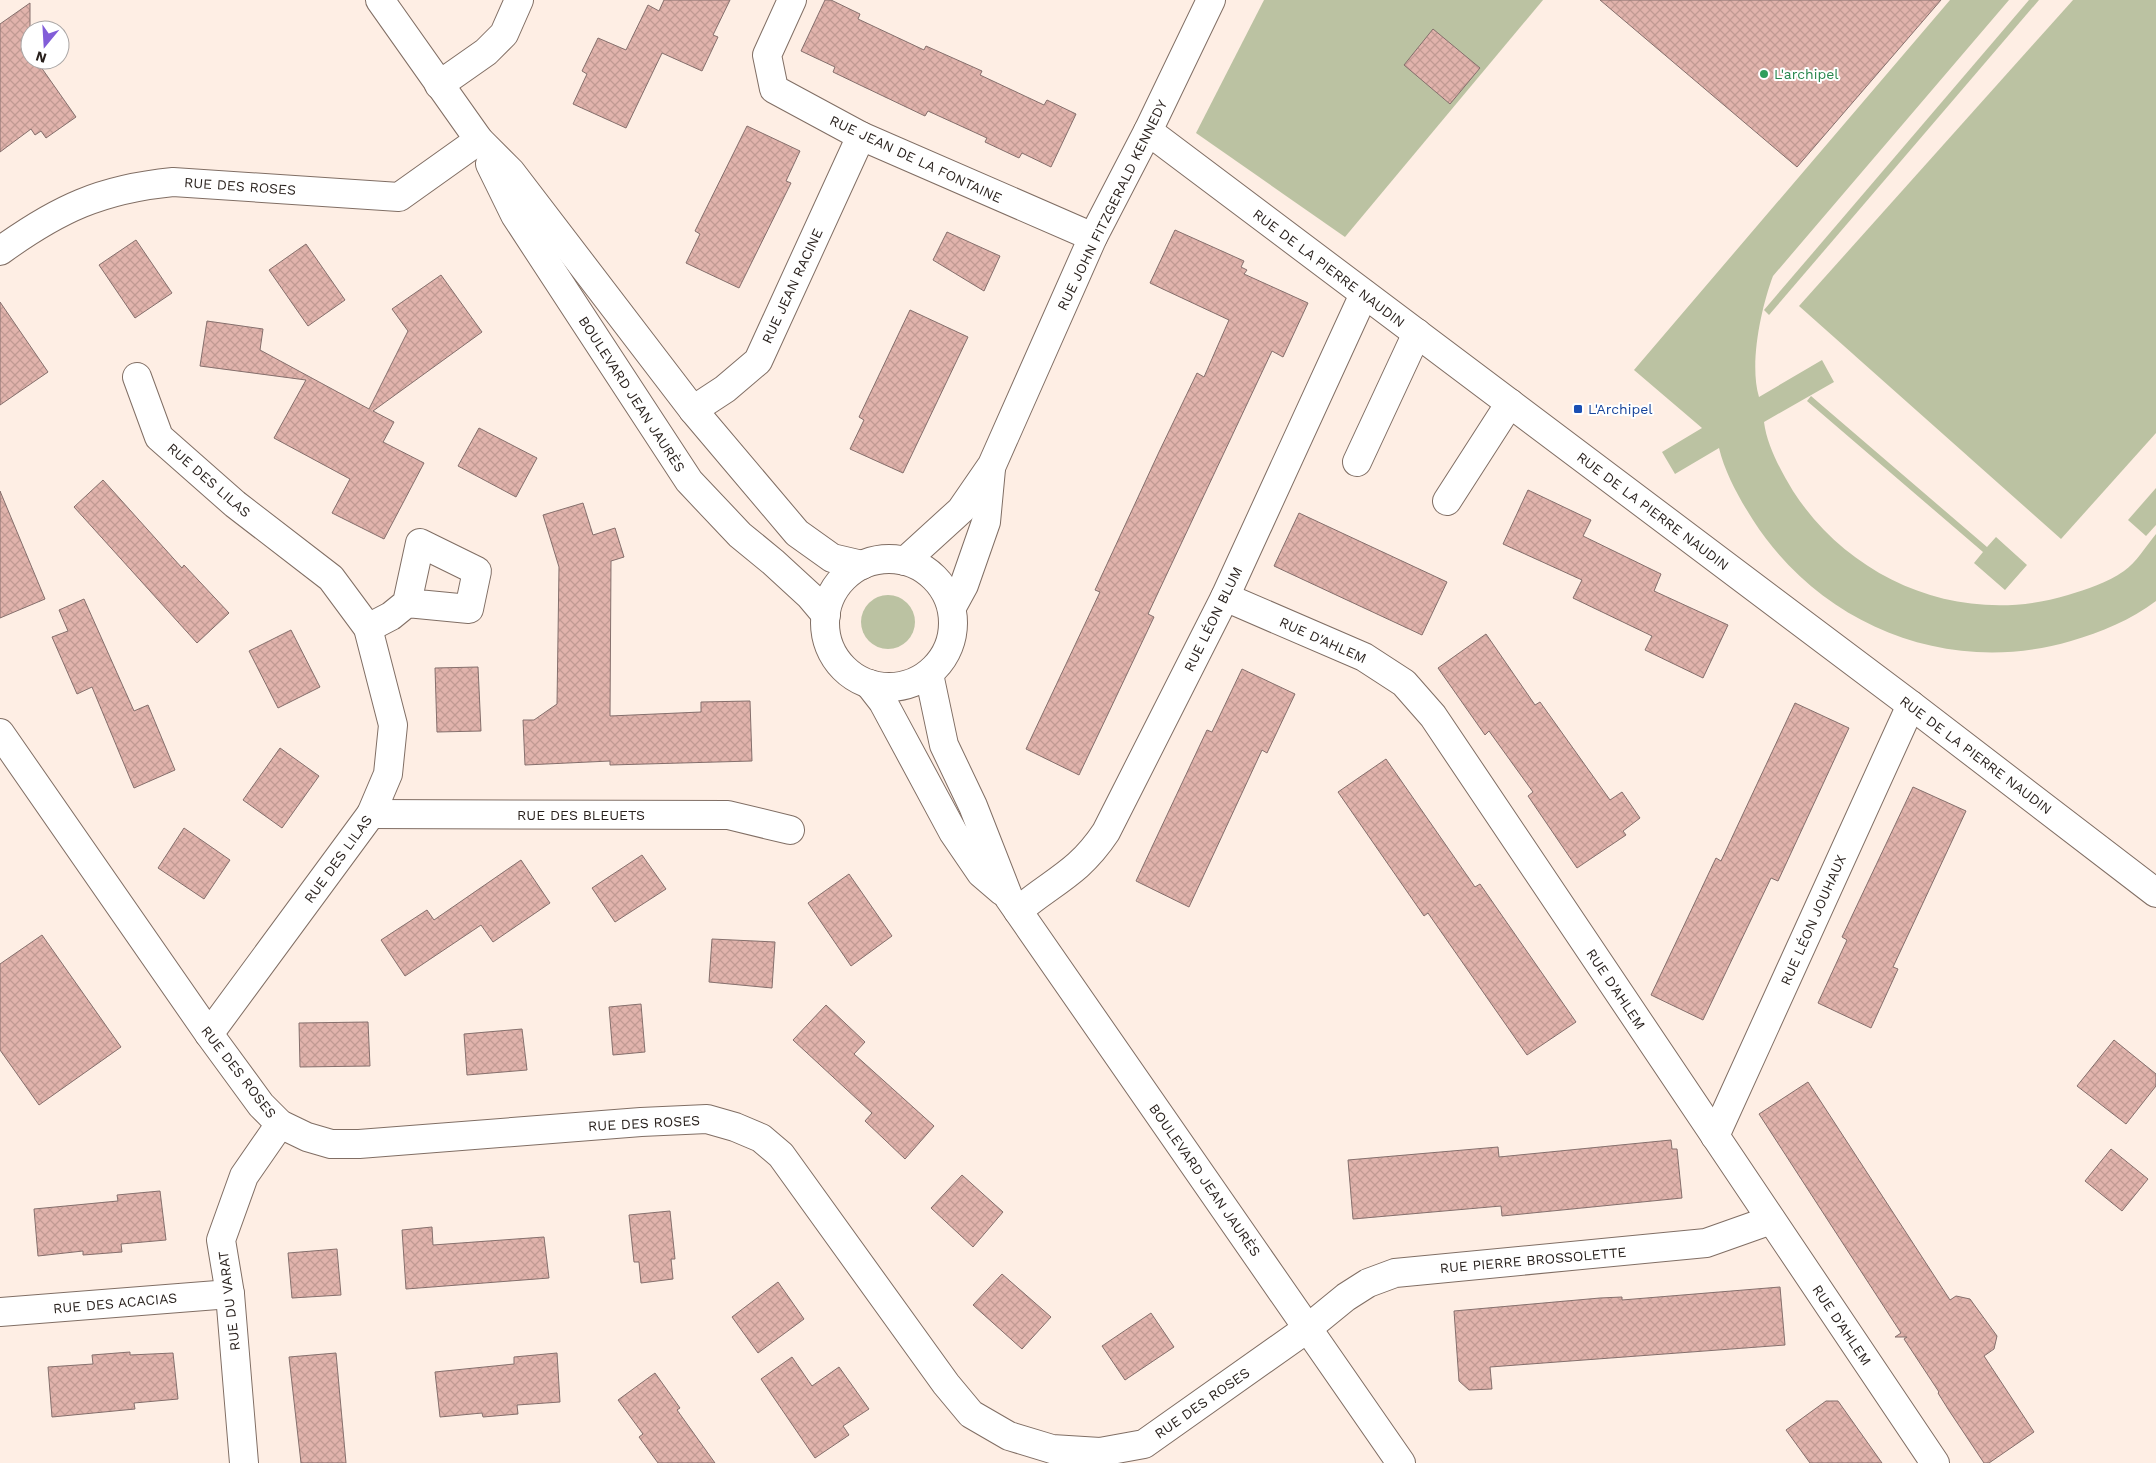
<svg xmlns="http://www.w3.org/2000/svg" width="2156" height="1463" viewBox="0 0 2156 1463" font-family="'Work Sans',sans-serif">
  <defs>
    <pattern id="building-cross-hatch" width="8" height="8" patternUnits="userSpaceOnUse" patternTransform="scale(1.25)"><rect width="8" height="8" fill="#e1b3ac"/><path d="M0 0l8 8M0 8l8-8" fill="none" stroke="#c19a93"/></pattern>
  </defs>
  <rect width="100%" height="100%" fill="#feeee4"/>
  <g fill="#bbc2a2">
    <polygon points="1264,0 1543,0 1345,237 1196,133"/>
    <path d="M1950 0H2009L1773 276C1761 308 1749 364 1759 397L1822 360 1834 382 1764 422C1767 446 1781 471 1793 491 1852 582 1963 627 2068 595 2087 589 2107 583 2124 571 2136 563 2146 546 2156 534V601C2131 620 2101 632 2071 641 1949 677 1821 626 1753 520 1739 498 1725 473 1719 448L1675 474 1662 452 1702 428 1634 370Z"/>
    <polygon points="2029,0 2039,0 1769,315 1764,310"/>
    <polygon points="2073,0 2156,0 2156,433 2061,539 1799,306"/>
    <polygon points="1811,396 1987,547 1996,537 2027,565 2005,590 1974,563 1983,552 1807,401"/>
    <polygon points="2156,488 2156,525 2146,536 2128,520"/>
    <circle cx="888" cy="622" r="27"/>
  </g>
  <g fill="url(#building-cross-hatch)" stroke="#856f6c">
    <polygon points="664,0 730,0 713,35 718,37 702,71 662,53 626,128 573,104 587,74 582,71 598,38 626,50 648,5 659,11"/>
    <polygon points="825,0 831,0 860,14 858,19 924,50 926,46 982,71 980,75 1044,105 1047,100 1076,114 1051,167 1022,153 1019,158 985,142 987,138 928,111 925,116 860,85 833,72 835,67 801,51"/>
    <polygon points="1600,0 1941,0 1797,167"/>
    <polygon points="30,3 30,60 36,60 76,117 46,138 41,131 35,135 31,129 0,152 0,24"/>
    <polygon points="1433,29 1480,68 1450,104 1404,65"/>
    <polygon points="747,126 800,151 786,181 791,183 739,288 686,263 700,234 695,231"/>
    <polygon points="1175,230 1244,261 1241,267 1247,270 1244,274 1308,303 1283,357 1272,351 1148,614 1154,617 1079,775 1026,749 1100,592 1095,590 1159,452 1197,373 1204,377 1229,320 1150,283"/>
    <polygon points="947,232 1000,256 984,291 933,260"/>
    <polygon points="136,240 172,293 135,318 99,265"/>
    <polygon points="306,244 345,300 308,326 269,270"/>
    <polygon points="441,275 482,332 373,411 394,422 383,442 424,463 384,539 332,513 350,479 274,438 306,380 200,366 207,321 263,329 260,350 369,409 408,331 392,309"/>
    <polygon points="0,302 48,372 0,405"/>
    <polygon points="910,310 968,337 903,473 850,449 864,420 859,417"/>
    <polygon points="479,428 537,458 516,497 458,466"/>
    <polygon points="103,480 182,568 184,565 229,613 197,643 74,507"/>
    <polygon points="1528,490 1591,520 1583,536 1661,574 1654,591 1728,625 1703,678 1645,650 1652,636 1573,598 1582,580 1503,544"/>
    <polygon points="0,491 45,599 0,618"/>
    <polygon points="583,503 593,535 615,528 624,557 611,561 610,716 701,712 701,702 750,701 752,761 610,765 610,761 525,765 523,720 534,720 557,704 559,567 543,515"/>
    <polygon points="1299,513 1447,582 1422,635 1274,566"/>
    <polygon points="84,599 134,711 148,705 175,770 134,788 92,687 77,694 52,637 68,631 59,610"/>
    <polygon points="291,630 320,687 278,708 249,651"/>
    <polygon points="1486,634 1535,705 1540,702 1610,800 1622,792 1640,818 1623,831 1626,835 1577,868 1528,796 1533,792 1489,731 1485,735 1438,668"/>
    <polygon points="478,667 481,731 437,732 435,668"/>
    <polygon points="1242,669 1295,694 1267,753 1262,750 1189,907 1136,881 1207,730 1212,732"/>
    <polygon points="1795,703 1849,728 1778,881 1771,878 1703,1020 1651,995 1716,858 1721,861"/>
    <polygon points="280,748 319,776 282,828 243,800"/>
    <polygon points="1386,759 1475,887 1480,884 1576,1022 1527,1055 1428,913 1424,916 1338,792"/>
    <polygon points="1913,787 1966,811 1893,967 1898,969 1871,1028 1818,1003 1847,940 1842,937"/>
    <polygon points="184,828 230,860 204,899 158,868"/>
    <polygon points="642,855 666,889 615,922 592,888"/>
    <polygon points="521,860 550,903 493,942 481,925 405,976 381,940 427,910 434,920"/>
    <polygon points="849,874 892,936 851,966 808,903"/>
    <polygon points="42,935 121,1047 39,1105 0,1050 0,964"/>
    <polygon points="712,939 775,942 772,988 709,982"/>
    <polygon points="641,1004 645,1052 613,1055 609,1007"/>
    <polygon points="826,1005 865,1042 854,1054 934,1126 905,1159 865,1121 872,1113 793,1040"/>
    <polygon points="368,1022 370,1066 300,1067 299,1023"/>
    <polygon points="522,1029 527,1070 467,1075 464,1034"/>
    <polygon points="2114,1040 2156,1074 2156,1086 2126,1124 2077,1086"/>
    <polygon points="1808,1082 1950,1300 1956,1296 1970,1299 1997,1336 1994,1349 1984,1356 2034,1432 1989,1463 1984,1463 1948,1409 1938,1393 1939,1392 1904,1339 1907,1337 1895,1337 1901,1333 1759,1114"/>
    <polygon points="1671,1140 1672,1149 1677,1149 1682,1198 1502,1216 1501,1206 1353,1219 1348,1160 1498,1147 1499,1157"/>
    <polygon points="2111,1149 2148,1179 2122,1211 2085,1181"/>
    <polygon points="962,1175 1003,1212 973,1247 931,1208"/>
    <polygon points="160,1191 166,1240 121,1244 122,1252 83,1255 83,1251 38,1256 34,1209 118,1201 117,1195"/>
    <polygon points="670,1211 675,1259 671,1259 673,1279 641,1283 639,1262 634,1262 629,1215"/>
    <polygon points="432,1227 433,1245 544,1237 549,1278 406,1289 402,1230"/>
    <polygon points="337,1249 341,1295 292,1298 288,1253"/>
    <polygon points="1002,1274 1051,1317 1022,1349 973,1305"/>
    <polygon points="778,1282 804,1319 758,1353 732,1317"/>
    <polygon points="1780,1287 1785,1345 1490,1367 1492,1389 1469,1390 1459,1381 1454,1311 1600,1298 1622,1297 1622,1300"/>
    <polygon points="1151,1313 1174,1347 1125,1380 1102,1346"/>
    <polygon points="130,1352 130,1355 173,1353 178,1399 134,1403 135,1409 52,1417 48,1367 93,1364 92,1355"/>
    <polygon points="336,1353 346,1463 301,1463 289,1357"/>
    <polygon points="557,1353 560,1402 517,1405 518,1414 483,1417 482,1413 440,1417 435,1372 514,1364 514,1357"/>
    <polygon points="792,1357 812,1386 839,1367 869,1409 843,1426 849,1435 815,1458 761,1379"/>
    <polygon points="655,1373 680,1408 677,1410 715,1463 658,1463 639,1437 643,1434 618,1400"/>
    <polygon points="1826,1401 1838,1401 1882,1463 1810,1463 1786,1430"/>
  </g>
  <g fill="none" stroke-linecap="round" stroke-linejoin="round">
    <defs>
      <g id="minor">
        <polyline points="380,0 479,140 511,172 693,410 797,533 832,558 862,565"/>
        <polyline points="792,0 767,55 774,89 861,136 1093,237"/>
        <polyline points="439,85 486,52 504,34 519,0"/>
        <polyline points="1148,131 1911,705 2156,893"/>
        <polyline points="490,164 515,215 689,481 740,535 773,562 810,596 826,615"/>
        <path d="M0 251C58 209 101 189 173 182L399 197 479 140"/>
        <polyline points="137,377 159,437 235,504 331,578 368,628 393,725 388,774 371,814 209,1034"/>
        <polyline points="693,410 725,389 758,361 861,136"/>
        <polyline points="1357,462 1417,333"/>
        <polyline points="1447,501 1510,403"/>
        <circle cx="889" cy="623" r="64"/>
        <polyline points="905,561 961,510 992,465 1093,237 1148,131 1211,0"/>
        <polyline points="1225,597 1364,657 1404,683 1433,716 1935,1463"/>
        <polyline points="952,607 964,585 986,522 991,469"/>
        <polyline points="368,628 391,616 407,603 469,609 477,571 420,543 407,603"/>
        <polyline points="929,674 944,745 973,806 1009,898 1401,1463"/>
        <polyline points="869,684 883,702 953,832 981,873 1002,891"/>
        <polyline points="0,733 209,1034 261,1105 280,1124 307,1137 331,1144 359,1144 641,1122 707,1119 735,1127 761,1138 781,1155 946,1384 971,1414 1009,1436 1052,1449 1100,1452 1144,1444 1308,1328 1346,1297 1368,1283 1395,1273 1706,1243 1771,1220"/>
        <polyline points="371,814 728,815 790,830"/>
        <path d="M1018 911C1037 894 1059 882 1078 865 1089 855 1098 844 1106 832L1225 597 1364 294"/>
        <polyline points="1715,1136 1911,705"/>
        <polyline points="0,1312 230,1294"/>
        <polyline points="244,1463 230,1294 221,1240 244,1176 280,1124"/>
      </g>
    </defs>
    <use href="#minor" stroke="#806e64" stroke-width="30"/>
    <use href="#minor" stroke="#fff" stroke-width="28"/>
  </g>
  <circle fill="#2e9e5b" stroke="#fff" stroke-width="2" cx="1764" cy="74" r="5"/>
  <rect fill="#1a4fb4" stroke="#fff" stroke-width="2" x="1573" y="404" width="10" height="10" rx="2.5"/>
  <g text-anchor="middle" stroke-width="4" stroke-linejoin="round" paint-order="stroke">
    <g font-size="14" fill="#27864d" stroke="#fff" text-anchor="start">
      <text x="1774" y="79">L'archipel</text>
    </g>
    <g font-size="14" fill="#271f1b" stroke="#fff">
      <text transform="translate(916 159) rotate(25)" y="5">RUE JEAN DE LA FONTAINE</text>
      <text transform="translate(240 186) rotate(4)" y="5">RUE DES ROSES</text>
      <text transform="translate(1112 205) rotate(-64)" y="5">RUE JOHN FITZGERALD KENNEDY</text>
      <text transform="translate(1329 268) rotate(37)" y="5">RUE DE LA PIERRE NAUDIN</text>
      <text transform="translate(792 286) rotate(-65)" y="5">RUE JEAN RACINE</text>
      <text transform="translate(632 394) rotate(57)" y="5">BOULEVARD JEAN JAURÈS</text>
      <text transform="translate(209 480) rotate(41)" y="5">RUE DES LILAS</text>
      <text transform="translate(1653 511) rotate(37)" y="5">RUE DE LA PIERRE NAUDIN</text>
      <text transform="translate(1213 619) rotate(-64)" y="5">RUE LÉON BLUM</text>
      <text transform="translate(1323 640) rotate(24)" y="5">RUE D'AHLEM</text>
      <text transform="translate(1976 755) rotate(37)" y="5">RUE DE LA PIERRE NAUDIN</text>
      <text x="581" y="820">RUE DES BLEUETS</text>
      <text transform="translate(338 859) rotate(-54)" y="5">RUE DES LILAS</text>
      <text transform="translate(1813 920) rotate(-66)" y="5">RUE LÉON JOUHAUX</text>
      <text transform="translate(1616 989) rotate(56)" y="5">RUE D'AHLEM</text>
      <text transform="translate(239 1072) rotate(52)" y="5">RUE DES ROSES</text>
      <text transform="translate(644 1123) rotate(-3)" y="5">RUE DES ROSES</text>
      <text transform="translate(1205 1180) rotate(55)" y="5">BOULEVARD JEAN JAURÈS</text>
      <text transform="translate(1533 1260) rotate(-5)" y="5">RUE PIERRE BROSSOLETTE</text>
      <text transform="translate(229 1301) rotate(-97)" y="5">RUE DU VARAT</text>
      <text transform="translate(115 1303) rotate(-5)" y="5">RUE DES ACACIAS</text>
      <text transform="translate(1842 1325) rotate(56)" y="5">RUE D'AHLEM</text>
      <text transform="translate(1202 1403) rotate(-35)" y="5">RUE DES ROSES</text>
    </g>
    <g font-size="14" fill="#164399" stroke="#fff" text-anchor="start">
      <text x="1588" y="414">L'Archipel</text>
    </g>
  </g>
  <g transform="translate(45 45) rotate(198)"><circle r="24" fill="#ffffff" stroke="#a9a5a4"/>
  <path d="M0-4L9 19L0 12L-9 19Z" fill="#825dd8"/>
  <text y="-8" font-size="14" font-weight="bold" text-anchor="middle" fill="#271f1b">N</text>
  </g>
</svg>
